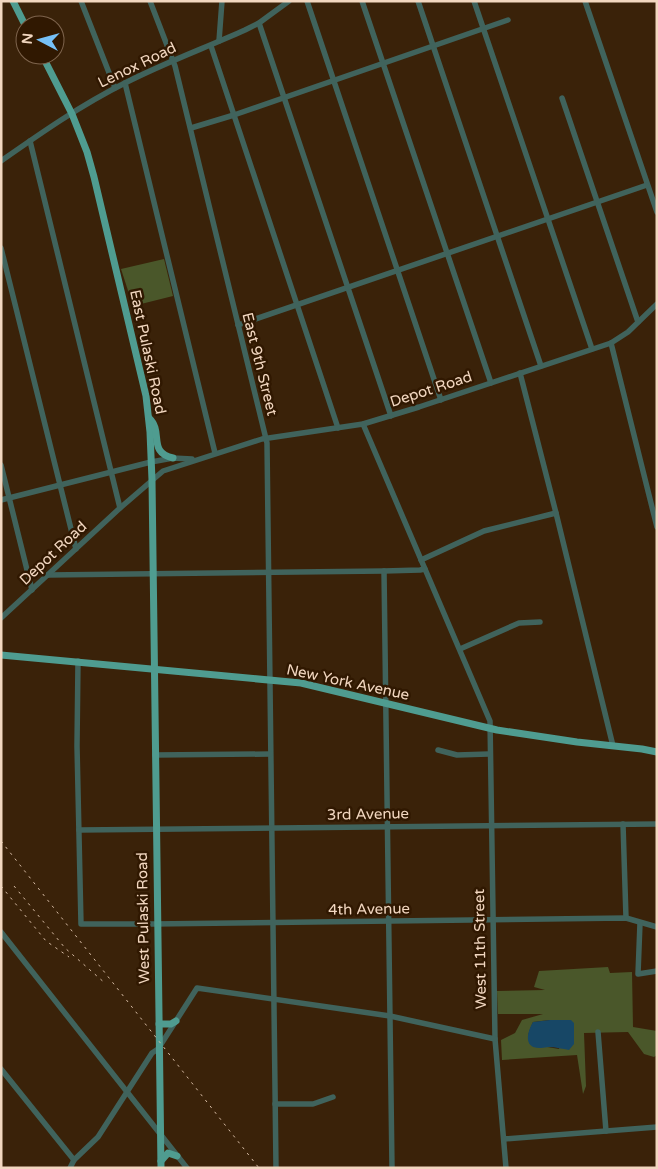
<svg xmlns="http://www.w3.org/2000/svg" width="658" height="1169" viewBox="0 0 658 1169" font-family="'Varela Round',sans-serif">
  <rect width="100%" height="100%" fill="#3a2209"/>
  <g fill="#4a572a" fill-rule="evenodd">
    <polygon points="164,259 173,296 133,306 121,269"/>
    <path d="M608 967 610 973 632 972 633 1027 657 1031V1055L654 1057 644 1054 628 1032 584 1033 586 1086 583 1094 577 1055 502 1060 501 1040 515 1033 522 1020 543 1014H498L497 991 545 990 534 987 539 971ZM550 1020H565L559 1049 530 1044C527 1034 529 1032 533 1022Z"/>
  </g>
  <path fill="#174766" d="M550 1020H571L574 1023V1044L569 1050C563 1049 555 1047 549 1047 546 1047 544 1048 541 1048 523 1049 527 1032 533 1022Z"/>
  <g fill="none" stroke-linecap="round" stroke-linejoin="round">
    <g stroke="#40635c" stroke-width="5.5">
      <polyline points="81,1 115,88"/>
      <polyline points="150,1 175,66 267,443 276,1168"/>
      <polyline points="307,1 441,400"/>
      <polyline points="362,1 491,383"/>
      <polyline points="418,1 541,366"/>
      <polyline points="474,1 592,349"/>
      <polyline points="585,1 657,212"/>
      <polyline points="259,23 391,416"/>
      <polyline points="219,41 222,1"/>
      <polyline points="211,46 338,428"/>
      <polyline points="125,83 215,453"/>
      <polyline points="562,98 638,322"/>
      <polyline points="191,128 234,115 508,20"/>
      <polyline points="30,141 120,508"/>
      <path d="M1 161C41 133 81 105 125 83 164 63 205 48 245 30L259 23 289 1"/>
      <polyline points="1,248 76,549"/>
      <polyline points="238,325 647,185"/>
      <polyline points="611,343 657,527"/>
      <polyline points="520,373 556,513 613,746"/>
      <polyline points="363,424 490,721 495,1039 506,1168"/>
      <polyline points="1,465 32,590"/>
      <polyline points="1,500 151,462 173,458 192,459"/>
      <polyline points="421,560 484,531 556,513"/>
      <polyline points="384,571 392,1168"/>
      <polyline points="48,575 384,571 420,570 425,569"/>
      <polyline points="1,618 120,508 163,471 262,439 363,424 419,407 611,343 628,332 657,304"/>
      <polyline points="460,649 519,623 540,622"/>
      <polyline points="78,661 77,746 81,924 152,924 626,918 657,927"/>
      <polyline points="438,750 457,755 489,754"/>
      <polyline points="155,755 270,754"/>
      <polyline points="623,824 626,918"/>
      <polyline points="79,830 657,824"/>
      <polyline points="640,923 638,974 657,971"/>
      <polyline points="1,932 187,1168"/>
      <polyline points="598,1032 606,1131"/>
      <polyline points="1,1069 74,1160"/>
      <polyline points="275,1104 313,1104 333,1097"/>
      <polyline points="504,1139 657,1127"/>
      <polyline points="70,1168 74,1160 98,1137 152,1053 158,1049 197,988 390,1016 495,1039"/>
    </g>
    <g stroke="#4f9c90" stroke-width="7">
      <polyline points="13,1 25,25"/>
      <polyline points="42,55 72,114 87,152 94,177 146,396 150,432 152,480 161,1168"/>
      <path d="M149 418C164 432 147 452 173 458"/>
      <polyline points="1,655 301,683 497,730 577,742 642,749 657,752"/>
      <polyline points="159,1024 171,1024 176,1021"/>
      <polyline points="161,1161 168,1153 177,1156"/>
    </g>
    <g stroke="#d6bba4" stroke-width="1" stroke-dasharray="2.5 5" stroke-linecap="butt">
      <polyline points="1,841 259,1168"/>
      <polyline points="1,886 46,941 69,957"/>
      <polyline points="14,886 65,948 106,984"/>
    </g>
  </g>
  <g text-anchor="middle" stroke-width="5" stroke-linejoin="round" paint-order="stroke">
    <g font-size="15" fill="#f2d7c0" stroke="#301801">
      <text transform="translate(137 65) rotate(-26)" y="5">Lenox Road</text>
      <text transform="translate(148 352) rotate(78)" y="5">East Pulaski Road</text>
      <text transform="translate(260 364) rotate(76)" y="5">East 9th Street</text>
      <text transform="translate(431 389) rotate(-18)" y="5">Depot Road</text>
      <text transform="translate(53 553) rotate(-43)" y="5">Depot Road</text>
      <text transform="translate(348 682) rotate(12)" y="5">New York Avenue</text>
      <text transform="translate(368 814) rotate(-1)" y="5">3rd Avenue</text>
      <text transform="translate(369 909) rotate(-1)" y="5">4th Avenue</text>
      <text transform="translate(143 918) rotate(-91)" y="5">West Pulaski Road</text>
      <text transform="translate(480 949) rotate(-91)" y="5">West 11th Street</text>
    </g>
  </g>
  <rect width="658" height="1169" fill="none" stroke="#f2d7c0" stroke-width="5"/>
  <g transform="translate(40 40) rotate(276)"><circle r="24" fill="#301801" stroke="#7e644d"/>
  <path d="M0-4L9 19L0 12L-9 19Z" fill="#76c0f7"/>
  <text y="-8" font-size="14" font-weight="bold" text-anchor="middle" fill="#f2d7c0">N</text>
  </g>
</svg>
